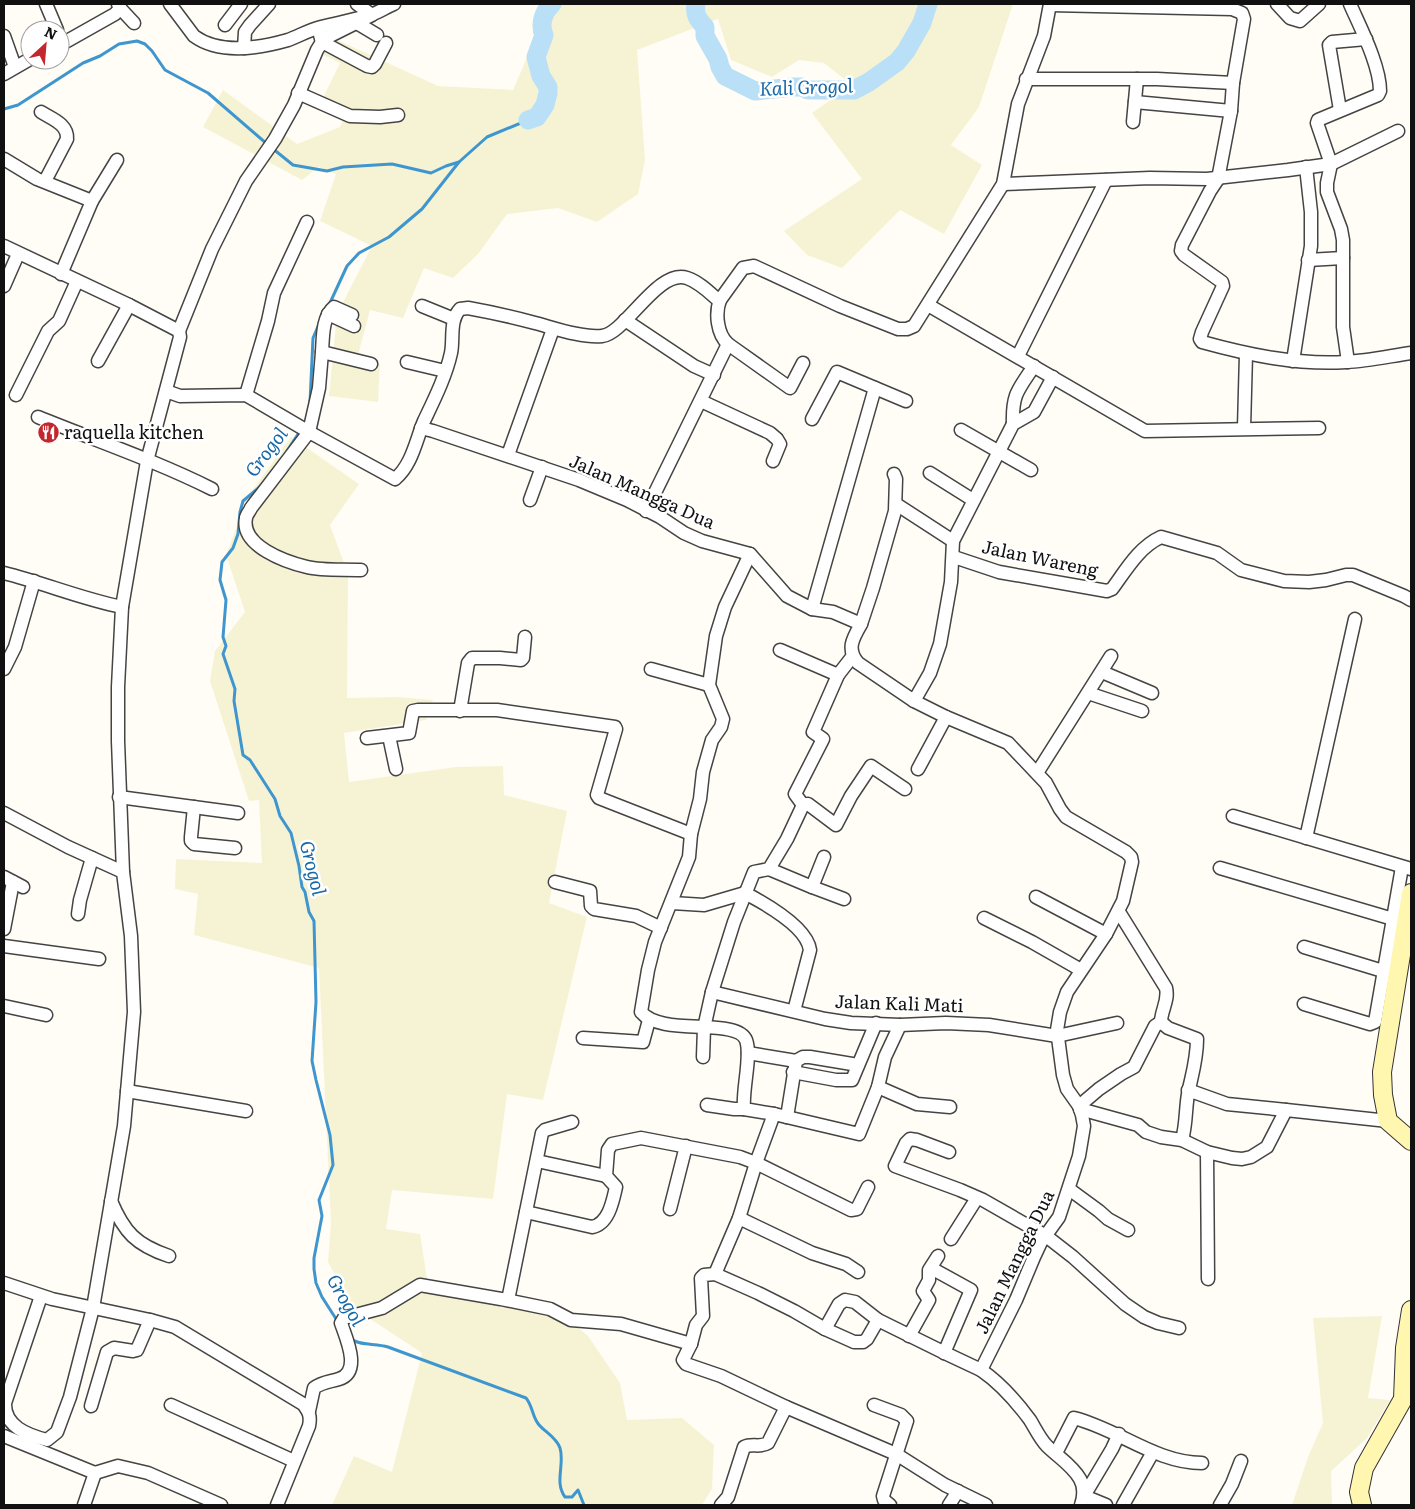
<svg xmlns="http://www.w3.org/2000/svg" width="1415" height="1509" viewBox="0 0 1415 1509" font-family="Literata,serif">
  <rect width="100%" height="100%" fill="#fffdf5"/>
  <g fill="#f6f3d4">
    <polygon points="550,4 1013,4 979,107 951,145 982,165 944,234 900,210 842,268 807,255 784,231 862,179 812,113 852,85 824,63 799,60 772,77 731,60 718,19 637,50 645,160 638,194 597,222 558,208 507,214 478,254 453,278 424,268 403,318 370,310 357,359 380,364 378,402 329,396 337,314 372,246 320,221 336,174 319,167 302,180 203,127 223,90 297,144 340,127 347,112 321,102 340,63 321,54 331,37 438,86 513,90"/>
    <polygon points="291,437 359,484 330,525 348,574 347,698 396,697 433,700 426,720 344,733 349,782 456,767 503,766 504,795 567,811 549,903 587,917 543,1100 507,1094 493,1199 392,1190 386,1229 420,1234 428,1285 556,1309 588,1336 620,1383 627,1420 682,1418 714,1445 712,1489 702,1505 332,1505 354,1456 392,1472 422,1353 352,1307 328,1262 331,1223 319,968 194,935 198,894 175,889 176,859 262,863 259,800 249,801 210,681 215,651 245,612 226,555 249,495"/>
    <polygon points="1382,1316 1368,1398 1390,1400 1367,1438 1331,1471 1332,1505 1292,1505 1308,1457 1323,1423 1313,1318"/>
  </g>
  <g fill="none" stroke-linecap="round" stroke-linejoin="round">
    <g stroke="#3f96cf" stroke-width="3">
      <polyline points="4,109 18,105 83,63 100,56 119,44 137,41 145,44 152,51 165,70 208,93 267,144"/>
      <polyline points="272,148 293,165 327,171 343,167 392,164 431,173 446,166 459,162"/>
      <polyline points="329,305 347,266 359,253 389,237 422,209 459,162 487,137 528,120"/>
      <polyline points="310,402 313,338 319,324"/>
      <polyline points="287,451 300,431"/>
      <polyline points="263,484 243,501 240,512 238,534 233,548 222,562 220,580 226,600 223,637 226,646 223,654 235,689 234,701 243,755 250,760 275,799 280,816 291,833 299,866 302,887 305,892 309,912 314,921 316,1002 312,1061 316,1080 330,1135 333,1165 319,1200 322,1216 314,1258 314,1269 316,1283 322,1297 338,1322"/>
      <path d="M351 1339C360 1346 376 1343 388 1347 434 1364 480 1381 526 1398 532 1405 532 1414 537 1422 541 1430 556 1436 560 1448 565 1464 554 1482 565 1497H572L578 1490 584 1505"/>
    </g>
    <g stroke="#b9e0f7" stroke-width="19">
      <path d="M696 4C694 14 698 20 705 27V36L718 59 720 67 725 76 755 91 794 87H802L808 90H854L869 82 897 62 906 51 922 23 928 4"/>
      <path d="M528 120 537 117 545 105 548 93V87L541 76 536 57 544 35C539 24 544 11 552 4"/>
    </g>
    <defs>
      <g id="street">
        <polyline points="46,4 57,30"/>
        <path d="M170 4 194 36C220 55 260 48 288 40 299 36 309 30 321 27 337 23 354 20 370 15 378 13 386 7 394 4"/>
        <polyline points="1277,4 1290,18 1300,21 1319,4"/>
        <polyline points="1050,5 1232,9 1242,13 1244,19 1233,83 1231,111 1135,102"/>
        <polyline points="120,8 134,23"/>
        <polyline points="357,23 377,35"/>
        <polyline points="225,25 241,4"/>
        <polyline points="320,35 322,42 367,66 372,67 375,64 386,43"/>
        <polyline points="4,36 15,67"/>
        <polyline points="60,45 115,14 120,8 118,4"/>
        <polyline points="244,48 245,32 250,25 269,4"/>
        <polyline points="4,74 30,59"/>
        <polyline points="1026,79 1157,79 1233,83"/>
        <polyline points="298,93 350,116 380,117 398,115"/>
        <polyline points="1340,110 1329,45 1332,42 1366,39"/>
        <path d="M1231 111 1218 179 1210 191 1182 245 1181 251 1184 255 1222 282 1223 286 1202 332 1200 339 1202 342C1249 355 1297 365 1346 362 1368 361 1390 356 1411 353"/>
        <path d="M41 112C52 119 68 124 67 139L45 181"/>
        <polyline points="1133,122 1137,79"/>
        <polyline points="4,159 37,179 92,201 61,274"/>
        <polyline points="1003,184 1150,178 1207,179 1288,170 1331,164 1398,131"/>
        <polyline points="92,201 117,160"/>
        <polyline points="4,246 129,305 179,331 180,337 147,461 122,607 118,687 118,741 123,872"/>
        <polyline points="1308,260 1343,258"/>
        <polyline points="4,286 18,254"/>
        <path d="M720 300C715 313 717 334 728 344L790 388 803 363"/>
        <polyline points="928,305 1145,431 1319,428"/>
        <polyline points="422,306 454,319"/>
        <polyline points="328,314 354,326"/>
        <polyline points="625,320 694,366 714,375"/>
        <polyline points="179,331 212,249 246,181 275,139 294,105 317,50 322,42 330,36 372,15 357,4"/>
        <path d="M322 352C323 338 322 317 334 307L352 315"/>
        <polyline points="1018,356 1106,180"/>
        <polyline points="98,361 129,305"/>
        <polyline points="1293,361 1311,246 1311,212 1306,167"/>
        <polyline points="407,362 445,371"/>
        <path d="M1348 362 1343 327V240L1341 229 1327 192V183L1331 164 1317 123 1318 120 1378 95 1380 91C1380 65 1360 27 1350 4"/>
        <path d="M166 391 180 396 246 395 309 432 395 479C412 465 416 440 424 421 434 400 446 376 451 353 454 339 449 321 460 309L468 308C490 312 513 317 535 323 554 328 582 338 602 336 625 334 658 268 687 278 699 282 709 292 718 300H720L743 268 754 266 840 306 898 329H907L914 326 1003 184 1018 104 1044 36 1050 4"/>
        <polyline points="16,395 48,331 59,321 77,281"/>
        <polyline points="246,395 268,321 274,293 307,222"/>
        <polyline points="701,401 770,433 777,439 780,444 773,461"/>
        <path d="M38 417C97 441 156 461 212 489"/>
        <polyline points="812,419 837,372 906,401"/>
        <path d="M1013 424C1012 394 1018 390 1034 366"/>
        <path d="M421 428 433 431 579 480 627 500 660 517 684 533 702 541 750 554 787 596 812 609 833 612 861 624C853 638 846 649 858 663L914 701 946 717 1008 743 1046 783 1060 809 1066 817 1126 852 1131 857 1132 862 1123 901 1106 934 1067 992 1060 1012 1057 1030 1063 1075 1067 1089 1079 1106 1082 1115 1084 1126 1079 1156 1059 1217 1041 1242 1034 1257 1016 1300 981 1370C1000 1383 1016 1401 1030 1420 1035 1428 1040 1439 1047 1446 1058 1457 1072 1465 1080 1479 1085 1488 1084 1496 1081 1505"/>
        <polyline points="1244,428 1246,354"/>
        <polyline points="961,430 1031,470"/>
        <polyline points="508,455 553,329"/>
        <polyline points="930,473 973,500"/>
        <polyline points="530,500 542,467"/>
        <polyline points="896,504 953,541"/>
        <polyline points="646,511 728,344"/>
        <path d="M750 554 725 607 716 636 709 685 723 719 721 727 712 740 703 772 700 799 691 834 689 857 655 942 648 970 641 1012C661 1037 737 1017 746 1040 752 1056 742 1089 744 1109L774 1114"/>
        <path d="M954 557 999 572 1107 591 1112 589C1126 570 1139 547 1161 537L1217 553 1241 570 1284 581 1309 582 1326 580 1346 575H1353L1404 596 1411 600"/>
        <path d="M361 570C344 569 323 571 307 567 286 562 240 546 246 518 246 515 250 511 251 508L309 432 319 388 322 352 371 364"/>
        <path d="M4 573C44 583 82 599 122 607"/>
        <polyline points="812,609 875,388"/>
        <polyline points="861,624 873,588 895,511 896,479 894,474"/>
        <polyline points="780,650 838,675"/>
        <polyline points="852,657 838,675 813,732 823,739 795,794 803,805 808,804 836,825 851,796 871,766 905,789"/>
        <polyline points="4,669 15,647 34,581"/>
        <polyline points="651,669 709,685"/>
        <polyline points="1102,672 1152,693"/>
        <polyline points="1088,693 1142,711"/>
        <polyline points="914,701 930,673 940,644 951,582 953,541 1013,424 1034,412 1053,377"/>
        <polyline points="460,711 468,663 472,658 500,658 521,660 523,658 525,637"/>
        <polyline points="389,736 396,769"/>
        <polyline points="367,738 409,733 413,711 418,710 497,710 615,727 616,729 597,795 599,798 691,834"/>
        <polyline points="918,769 946,717"/>
        <polyline points="1037,773 1111,656"/>
        <polyline points="119,797 238,813"/>
        <polyline points="194,807 191,837 191,841 194,844 235,848"/>
        <path d="M4 813 68 847 123 872 131 936 134 1012 124 1126 93 1308 70 1397 57 1432 47 1440C27 1435 4 1426 5 1403L41 1296"/>
        <polyline points="1233,816 1411,869"/>
        <polyline points="1306,838 1355,619"/>
        <polyline points="1220,868 1393,919"/>
        <polyline points="769,869 812,887 844,899"/>
        <polyline points="4,877 23,887"/>
        <polyline points="555,882 590,891 591,906 594,909 636,916 661,928"/>
        <polyline points="812,887 824,857"/>
        <polyline points="1036,897 1106,934"/>
        <path d="M672 903 704 905 745 893C764 903 807 927 810 950L794 1011"/>
        <path d="M1119 912 1166 988C1169 1001 1161 1010 1161 1022"/>
        <polyline points="78,914 80,900 92,858"/>
        <polyline points="984,918 1032,942 1081,970"/>
        <polyline points="4,929 13,882"/>
        <polyline points="4,946 99,959"/>
        <polyline points="1304,947 1383,971"/>
        <polyline points="712,992 825,1019 851,1023 900,1025 946,1023 989,1025 1057,1036 1117,1023"/>
        <polyline points="1304,1004 1370,1024 1375,1022 1402,867"/>
        <polyline points="4,1006 46,1015"/>
        <path d="M1161 1022 1168 1028 1197 1039C1197 1058 1193 1071 1189 1089 1185 1106 1187 1122 1182 1140"/>
        <polyline points="900,1025 885,1057 878,1087 859,1134 774,1114 756,1163 739,1218 715,1274 758,1293 794,1311 825,1329 854,1342 863,1342 867,1339 878,1320 947,1354 981,1370"/>
        <polyline points="583,1038 643,1042 649,1020"/>
        <polyline points="748,1053 796,1061"/>
        <polyline points="703,1057 704,1028 712,992 734,922 754,872 769,869 787,839 803,805"/>
        <polyline points="793,1072 836,1080 852,1080 876,1023"/>
        <polyline points="878,1087 917,1104 950,1107"/>
        <polyline points="1188,1090 1227,1104 1286,1110"/>
        <polyline points="127,1091 246,1111"/>
        <polyline points="707,1105 734,1109 744,1109"/>
        <polyline points="1079,1106 1099,1089 1121,1074 1134,1067 1155,1026 1161,1022"/>
        <polyline points="1080,1109 1138,1125 1146,1132 1161,1137 1182,1140 1207,1152 1232,1158 1242,1159 1251,1157 1267,1147 1286,1110 1388,1121"/>
        <polyline points="787,1117 796,1061 803,1057 810,1057 858,1065"/>
        <polyline points="949,1152 917,1140 910,1139 906,1143 895,1166 960,1190 983,1200 1046,1236 1073,1257 1125,1304 1144,1317 1158,1323 1179,1328"/>
        <polyline points="1207,1152 1208,1279"/>
        <polyline points="537,1161 606,1176"/>
        <polyline points="1069,1189 1099,1211 1108,1219 1128,1230"/>
        <path d="M111 1201C124 1232 136 1245 169 1256"/>
        <polyline points="670,1209 686,1146"/>
        <path d="M526 1212 592 1227C609 1224 613 1200 616 1187L606 1176 608 1150 612 1144 641 1138 740 1157 756 1163 851 1210 857 1209 868 1187"/>
        <polyline points="739,1218 812,1253 846,1264 858,1272"/>
        <polyline points="951,1239 977,1198"/>
        <polyline points="931,1268 971,1290 944,1353"/>
        <polyline points="715,1274 704,1275 701,1278 703,1316 696,1325 691,1344 683,1360 686,1364 721,1376 786,1407 896,1454 945,1485 986,1505"/>
        <path d="M4 1283 52 1299 150 1320 175 1327 303 1404C309 1412 311 1416 309 1426L277 1505"/>
        <polyline points="508,1300 542,1133 545,1130 572,1122"/>
        <polyline points="825,1329 839,1304 845,1300 855,1302 878,1320"/>
        <polyline points="909,1336 929,1300 923,1291 929,1280 929,1270 938,1256"/>
        <polyline points="171,1405 294,1461"/>
        <polyline points="874,1405 901,1415 907,1421 883,1496 884,1500 890,1505"/>
        <polyline points="91,1406 107,1352 114,1348 133,1351 137,1350 150,1320"/>
        <path d="M309 1411 314 1388C322 1382 329 1382 339 1379 362 1372 346 1338 341 1323L344 1318 382 1308 420 1285 501 1299 550 1309 571 1320 621 1324 691 1344"/>
        <polyline points="4,1436 95,1473"/>
        <path d="M1056 1453 1074 1418C1118 1429 1156 1463 1202 1463"/>
        <polyline points="95,1473 118,1466 148,1473 221,1505"/>
        <polyline points="84,1505 95,1473"/>
        <path d="M721 1505 728 1497 744 1447C752 1443 760 1448 768 1443L786 1407"/>
        <polyline points="949,1505 958,1491"/>
        <polyline points="1106,1505 1084,1496 1112,1449 1119,1434"/>
        <polyline points="1123,1505 1153,1452"/>
        <polyline points="1220,1505 1232,1484 1241,1461"/>
      </g>
      <g id="secondary">
        <polyline points="1411,893 1382,1072 1383,1095 1388,1121 1411,1141"/>
        <polyline points="1362,1505 1359,1492 1364,1468 1403,1399 1405,1348 1411,1310"/>
      </g>
    </defs>
    <use href="#street" stroke="#444" stroke-width="15"/>
    <use href="#secondary" stroke="#333" stroke-width="20"/>
    <use href="#street" stroke="#fff" stroke-width="12"/>
    <use href="#secondary" stroke="#fff6b0" stroke-width="18"/>
  </g>
  <defs>
    <symbol id="restaurant-disc" viewBox="-11 -11 22 22"><circle r="9.5" fill="#c4262e" stroke="#fff"/><path d="M-5-6h1v4h1v-4h1v4h1v-4h1v5L-1.5 .5V6h-2V.5L-5-1ZM5-6V6H3V1.5H1.5Q1.5-4 5-6Z" fill="#fff"/></symbol>
  </defs>
  <g fill-rule="evenodd">
    <use href="#restaurant-disc" x="36" y="420" width="25" height="25"/>
  </g>
  <g text-anchor="middle" stroke-width="5" stroke-linejoin="round" paint-order="stroke">
    <g font-size="18" fill="#111" stroke="#fff" text-anchor="start">
      <text x="64" y="439">raquella kitchen</text>
    </g>
    <g font-size="18" fill="#111" stroke="#fff">
      <text transform="translate(642 492) rotate(24)" y="6">Jalan Mangga Dua</text>
      <text transform="translate(1040 559) rotate(12)" y="6">Jalan Wareng</text>
      <text transform="translate(899 1004) rotate(2)" y="6">Jalan Kali Mati</text>
      <text transform="translate(1015 1262) rotate(-64)" y="6">Jalan Mangga Dua</text>
    </g>
    <g font-size="19" font-style="italic" fill="#1768a6" stroke="#fff">
      <text transform="translate(806 87) rotate(-2)" y="7">Kali Grogol</text>
      <text transform="translate(266 452) rotate(-53)" y="7">Grogol</text>
      <text transform="translate(313 868) rotate(76)" y="7">Grogol</text>
      <text transform="translate(346 1300) rotate(60)" y="7">Grogol</text>
    </g>
  </g>
  <rect width="1415" height="1509" fill="none" stroke="#111111" stroke-width="10"/>
  <g transform="translate(45 45) rotate(26)"><circle r="24" fill="#ffffff" stroke="#a0a0a0"/>
  <path d="M0-4L9 19L0 12L-9 19Z" fill="#c4262e"/>
  <text y="-8" font-size="14" font-weight="bold" text-anchor="middle" fill="#111111">N</text>
  </g>
</svg>
